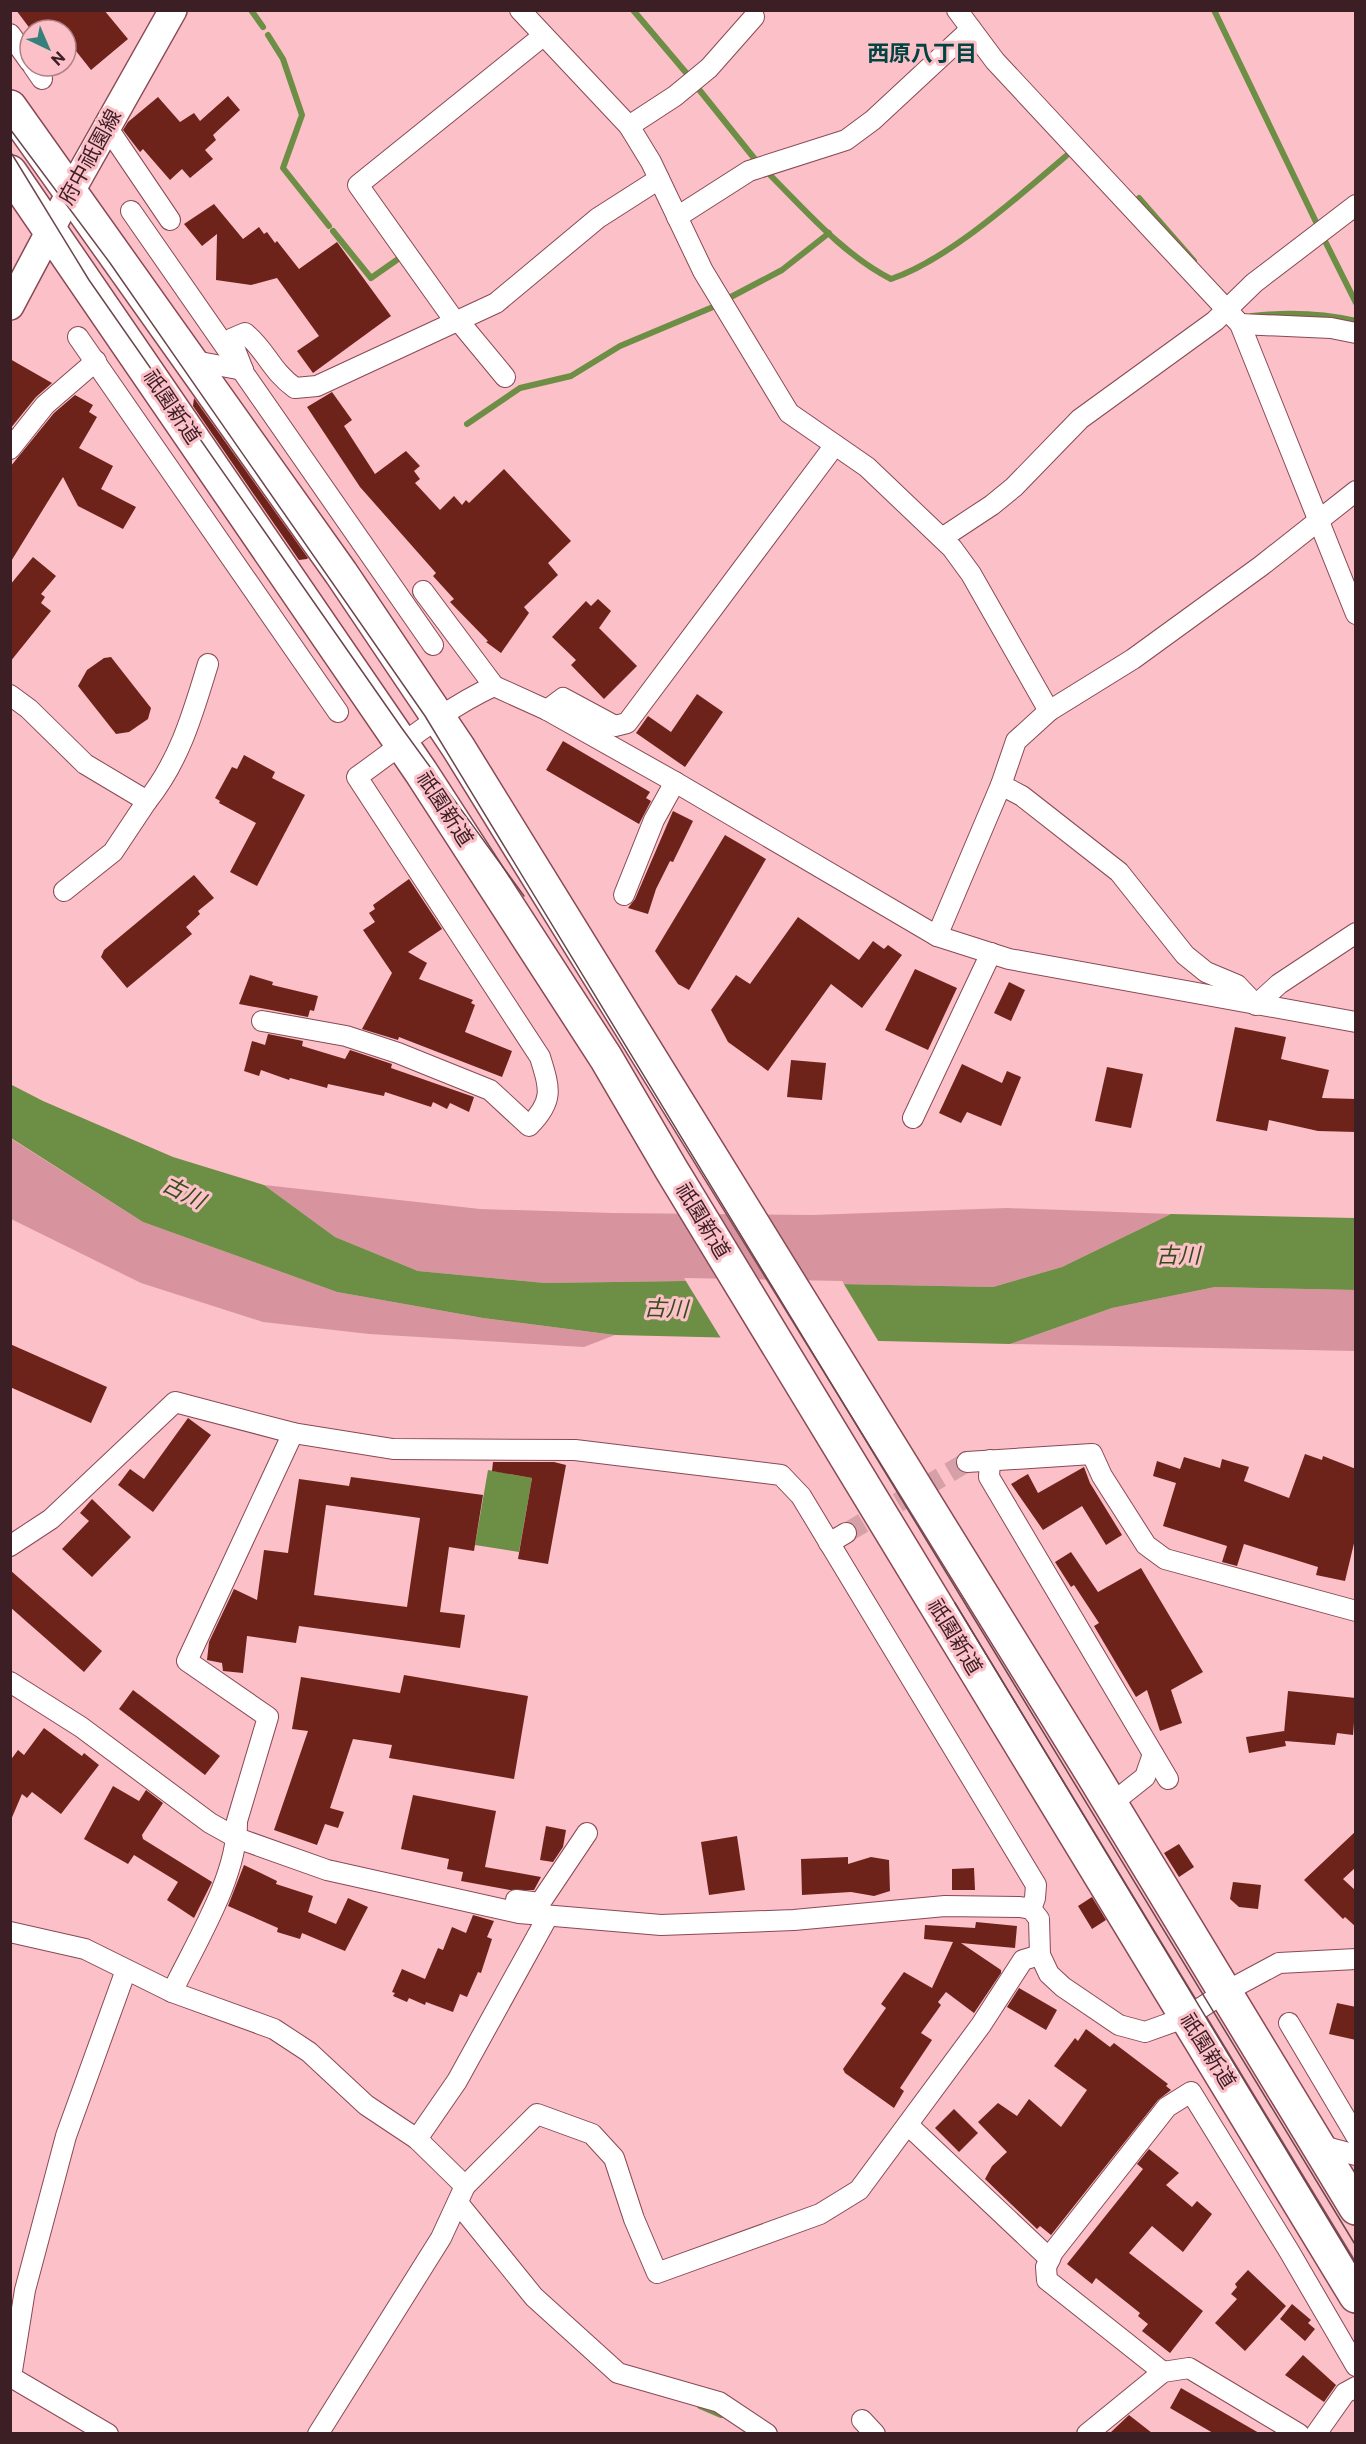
<svg xmlns="http://www.w3.org/2000/svg" width="1366" height="2444" viewBox="0 0 1366 2444" font-family="Commissioner,'Noto Sans JP',sans-serif">
  <rect width="100%" height="100%" fill="#fcc0c8"/>
  <g fill="#d8949e">
    <polygon points="10,1138 143,1222 337,1292 483,1318 615,1335 584,1347 369,1334 263,1322 141,1283 11,1219"/>
    <polygon points="264,1185 480,1209 612,1213 812,1215 1007,1208 1171,1214 1062,1267 993,1287 684,1281 545,1283 418,1271 335,1237"/>
    <polygon points="1215,1287 1355,1290 1355,1351 1010,1344 1112,1308"/>
  </g>
  <g fill="#6c8e45">
    <polygon points="10,1084 43,1101 173,1157 264,1185 335,1237 418,1271 545,1283 684,1281 993,1287 1062,1267 1171,1214 1355,1218 1355,1290 1215,1287 1112,1308 1010,1344 615,1335 483,1318 337,1292 143,1222 11,1138"/>
    <polygon points="488,1470 532,1478 519,1552 475,1545"/>
  </g>
  <polygon fill="#fcc0c8" points="684,1278 842,1281 880,1344 722,1340"/>
  <g fill="none" stroke-linecap="round" stroke-linejoin="round">
    <g stroke="#6c8e45" stroke-width="6">
      <polyline points="251,10 263,27"/>
      <polyline points="633,10 688,75"/>
      <polyline points="1214,10 1317,224"/>
      <polyline points="268,35 283,59 302,115 283,168 329,226"/>
      <polyline points="697,87 754,158"/>
      <path d="M771 176C807 212 844 255 891 279 948 260 1019 196 1066 156"/>
      <polyline points="1139,198 1194,261"/>
      <polyline points="333,231 371,278 401,257 403,259"/>
      <polyline points="1323,237 1356,303"/>
      <polyline points="727,299 782,270 829,233"/>
      <path d="M1252 316C1288 312 1321 313 1356 321"/>
      <polyline points="467,424 520,388 571,376 620,346 713,307"/>
      <polyline points="700,2406 721,2415"/>
    </g>
  </g>
  <g fill="#6d231a" fill-rule="evenodd">
    <polygon points="16,10 104,10 128,39 91,70 76,51 66,57 66,30 31,30"/>
    <polygon points="228,96 240,110 213,135 216,140 205,150 213,159 190,178 182,169 170,180 143,149 140,152 123,130 128,122 158,97 180,122 194,113 200,121"/>
    <polygon points="214,204 243,239 259,227 264,234 267,232 275,243 277,241 299,269 337,242 391,316 313,373 297,351 319,336 277,278 251,285 216,280 217,234 202,246 184,224"/>
    <polygon points="10,359 52,383 36,397 10,429"/>
    <polygon points="332,392 352,420 344,426 375,474 406,451 420,466 414,471 420,479 415,483 440,510 454,496 462,505 466,500 469,503 504,469 571,541 548,563 558,575 524,607 529,613 501,653 486,642 488,641 450,602 454,599 433,576 436,573 360,487 307,407"/>
    <polygon points="75,395 93,405 89,412 97,417 79,448 113,466 101,489 136,507 123,529 78,506 63,477 10,563 10,467 54,413"/>
    <polygon points="194,398 308,558 307,559 299,560 193,406"/>
    <polygon points="33,557 56,576 41,594 45,597 41,603 51,611 10,662 10,585"/>
    <polygon points="598,599 611,611 599,628 637,666 604,699 571,665 576,660 552,637 586,601 591,606"/>
    <polygon points="111,657 151,708 148,719 129,732 116,734 78,686 87,670 104,658"/>
    <polygon points="697,694 723,712 685,767 636,733 648,716 671,732"/>
    <polygon points="563,741 650,792 646,798 651,801 639,824 546,770"/>
    <polygon points="244,755 275,772 272,778 305,795 257,886 230,872 256,823 219,803 220,801 215,798 232,767 237,769"/>
    <polygon points="673,811 693,821 673,862 670,861 656,889 648,914 628,908 635,899"/>
    <polygon points="725,835 766,859 689,990 678,984 655,951"/>
    <polygon points="194,875 214,898 198,911 200,914 186,927 192,934 127,988 101,957 104,950"/>
    <polygon points="409,879 442,929 408,952 427,963 419,979 473,1000 471,1003 475,1005 465,1032 512,1051 502,1077 399,1037 398,1040 362,1029 392,973 363,930 375,922 369,913 375,909 373,905"/>
    <polygon points="798,917 859,960 873,941 884,949 888,945 902,955 862,1008 831,984 768,1071 728,1042 711,1010 736,975 750,984"/>
    <polygon points="915,969 957,988 928,1050 885,1030"/>
    <polygon points="250,975 273,982 272,985 318,996 314,1011 310,1010 308,1017 239,1004"/>
    <polygon points="1009,982 1025,990 1011,1021 994,1013"/>
    <polygon points="1235,1027 1286,1037 1281,1059 1329,1070 1322,1098 1356,1099 1356,1132 1318,1131 1269,1120 1267,1131 1216,1121"/>
    <polygon points="268,1034 303,1041 302,1046 345,1059 350,1050 392,1064 391,1068 474,1097 469,1112 450,1103 447,1109 433,1102 431,1107 385,1092 384,1096 328,1084 327,1088 290,1078 289,1080 261,1070 259,1076 244,1071 252,1041 265,1045"/>
    <polygon points="791,1060 826,1063 822,1100 787,1097"/>
    <polygon points="962,1064 1002,1083 1007,1071 1021,1077 1001,1126 967,1112 961,1123 939,1113"/>
    <polygon points="1107,1067 1143,1074 1131,1128 1095,1121"/>
    <polygon points="10,1344 107,1387 91,1423 10,1387"/>
    <polygon points="188,1418 211,1435 153,1512 118,1485 130,1469 144,1479"/>
    <polygon points="1305,1454 1322,1460 1323,1456 1356,1469 1356,1535 1345,1581 1316,1575 1318,1567 1244,1544 1237,1566 1222,1562 1227,1546 1163,1526 1176,1483 1153,1476 1157,1461 1180,1469 1184,1457 1220,1468 1222,1459 1249,1467 1244,1481 1289,1498"/>
    <polygon points="493,1462 554,1462 566,1465 548,1564 518,1559 532,1478 492,1471"/>
    <polygon points="1084,1467 1090,1483 1122,1535 1106,1545 1082,1506 1043,1530 1011,1484 1028,1474 1038,1493"/>
    <path d="M351 1477 483 1495 474 1551 449 1547 440 1612 465 1615 460 1648 299 1626 296 1643 247 1636 243 1673 223 1671 222 1663 207 1660 209 1642 234 1589 257 1600 264 1550 288 1553 299 1479 349 1486ZM326 1505 420 1518 407 1607 314 1595Z"/>
    <polygon points="92,1499 131,1537 92,1577 62,1549 89,1521 80,1513"/>
    <polygon points="1071,1552 1098,1592 1141,1568 1203,1672 1171,1690 1182,1723 1160,1731 1147,1690 1136,1697 1094,1626 1099,1623 1074,1585 1071,1587 1055,1562"/>
    <polygon points="10,1570 102,1651 84,1672 10,1607"/>
    <polygon points="404,1675 528,1696 514,1779 389,1758 392,1745 353,1739 330,1808 344,1812 338,1828 325,1824 317,1845 274,1830 308,1731 292,1729 301,1677 400,1693"/>
    <polygon points="133,1690 220,1756 205,1775 119,1709"/>
    <polygon points="1288,1691 1356,1698 1353,1735 1337,1733 1335,1745 1285,1741 1286,1746 1249,1753 1246,1737 1284,1731 1284,1733"/>
    <polygon points="44,1728 82,1756 84,1753 99,1765 61,1814 32,1792 27,1798 22,1794 10,1822 10,1761 18,1750 24,1755"/>
    <polygon points="113,1786 139,1801 146,1790 163,1803 142,1835 143,1839 212,1882 194,1918 167,1900 178,1882 134,1855 128,1864 84,1839"/>
    <polygon points="413,1795 496,1811 485,1867 541,1877 534,1890 510,1890 461,1881 463,1872 447,1869 449,1859 401,1849"/>
    <polygon points="546,1826 566,1830 563,1847 553,1862 540,1860"/>
    <polygon points="1356,1831 1356,1867 1343,1879 1356,1891 1356,1927 1345,1917 1343,1919 1304,1880"/>
    <polygon points="737,1836 745,1890 709,1895 701,1842"/>
    <polygon points="1179,1844 1194,1867 1179,1877 1164,1853"/>
    <polygon points="848,1857 848,1864 871,1857 889,1860 890,1891 874,1896 851,1892 802,1895 801,1859"/>
    <polygon points="244,1865 277,1881 276,1884 313,1896 308,1912 336,1924 348,1898 368,1907 345,1951 302,1933 300,1939 277,1932 278,1928 228,1906"/>
    <polygon points="974,1868 975,1890 952,1890 952,1869"/>
    <polygon points="1233,1882 1261,1885 1258,1909 1239,1907 1230,1899"/>
    <polygon points="1092,1897 1106,1920 1092,1929 1078,1906"/>
    <polygon points="473,1915 494,1921 487,1937 492,1939 481,1973 478,1972 467,1997 460,1994 453,2012 426,2002 425,2005 409,1998 407,2002 393,1996 395,1993 392,1992 402,1969 425,1979 438,1948 443,1950 452,1927 466,1933"/>
    <polygon points="976,1922 1017,1926 1015,1948 961,1943 1001,1970 1001,1973 974,2013 946,1992 938,2002 941,2005 921,2033 932,2040 900,2088 904,2091 894,2108 845,2073 843,2069 886,2008 881,2004 904,1972 932,1988 953,1942 924,1939 925,1925 975,1928"/>
    <polygon points="1019,1988 1057,2010 1046,2030 1007,2007"/>
    <polygon points="1337,2003 1356,2007 1356,2040 1329,2034"/>
    <polygon points="1086,2029 1110,2047 1114,2043 1168,2084 1166,2086 1171,2090 1158,2100 1051,2235 1040,2226 1037,2229 985,2179 992,2166 1007,2152 978,2122 998,2103 1017,2116 1029,2099 1061,2127 1087,2090 1054,2066 1075,2038 1078,2041"/>
    <polygon points="954,2109 978,2133 959,2152 935,2128"/>
    <polygon points="1149,2149 1179,2173 1166,2185 1192,2207 1197,2201 1212,2214 1183,2252 1152,2226 1129,2253 1203,2311 1170,2353 1142,2331 1148,2324 1138,2316 1140,2313 1096,2278 1092,2284 1067,2264 1143,2169 1137,2164"/>
    <polygon points="1248,2270 1286,2306 1245,2351 1215,2323 1237,2299 1231,2294 1237,2287 1235,2284"/>
    <polygon points="1292,2304 1311,2320 1308,2323 1315,2329 1305,2341 1280,2319"/>
    <polygon points="1303,2355 1336,2385 1324,2402 1285,2375"/>
    <polygon points="1181,2388 1259,2433 1213,2433 1170,2408"/>
    <polygon points="1129,2415 1152,2433 1110,2433"/>
  </g>
  <g fill="none" stroke-linecap="round" stroke-linejoin="round">
    <polyline stroke="#d5a0a7" stroke-width="20" stroke-dasharray="20 10" stroke-linecap="butt" points="846,1533 967,1462"/>
    <defs>
      <g id="street">
        <polyline points="520,10 629,126 651,162 703,271 789,413 867,467 952,548 971,574 1049,711"/>
        <polyline points="957,10 995,61 1240,324 1356,614"/>
        <polyline points="10,34 30,62"/>
        <polyline points="33,66 42,79"/>
        <polyline points="629,126 675,96 709,68 754,17"/>
        <polyline points="107,127 170,220"/>
        <polyline points="131,211 433,645"/>
        <polyline points="677,217 749,171 846,140 873,120 971,29"/>
        <polyline points="1240,324 1331,328 1356,333"/>
        <polyline points="78,337 338,712"/>
        <polyline points="189,360 243,370"/>
        <path d="M243 370 231 339 245 333C266 350 271 371 295 388L317 386 496 303 598 218 659 179"/>
        <polyline points="505,377 462,325 454,320 358,185 543,36"/>
        <polyline points="10,449 45,405 96,361"/>
        <polyline points="942,538 992,505 1014,487 1080,419 1215,321 1254,283 1356,205"/>
        <polyline points="423,591 494,686"/>
        <path d="M10 695 29 709 85 764 147 801C180 760 193 713 208 664"/>
        <polyline points="547,710 563,698 615,726 627,723 835,445"/>
        <polyline points="1001,785 1022,796 1119,872 1185,955 1206,972 1237,985 1256,1005 1279,984 1356,933"/>
        <polyline points="64,891 113,852 147,801"/>
        <polyline points="624,895 654,820 675,782"/>
        <polyline points="937,936 1001,785 1016,741 1049,711 1133,659 1261,566 1356,491"/>
        <path d="M262 1021 346 1036 398 1053 490 1090 529 1126C554 1101 550 1089 540 1057L357 777C402 745 444 709 494 686L547 710 675 782 937 936 1009 959 1356 1022"/>
        <polyline points="913,1118 991,953"/>
        <polyline points="990,1460 989,1477 1168,1779"/>
        <polyline points="967,1462 1092,1454 1102,1476 1146,1545 1165,1559 1356,1611"/>
        <polyline points="829,1543 846,1533"/>
        <polyline points="10,1546 51,1519 175,1402 293,1433 393,1449 575,1450 781,1475 801,1496 1036,1885 1035,1898 1031,1909"/>
        <polyline points="10,1682 81,1727 210,1823 237,1838 327,1870 519,1913 661,1925 794,1920 945,1906 1020,1907 1031,1909 1039,1919 1040,1955 1049,1974 1063,1987 1119,2025 1145,2032 1187,2017 1225,1992 1279,1963 1356,1959"/>
        <polyline points="1111,1804 1145,1777 1153,1754"/>
        <polyline points="516,1900 540,1903 587,1833"/>
        <polyline points="10,1932 85,1949 172,1992 274,2029 309,2052 366,2105 417,2139 465,2186"/>
        <path d="M172 1992C196 1942 238 1876 237 1821L268 1717 187 1661 293 1433"/>
        <polyline points="1289,2023 1356,2136"/>
        <polyline points="908,2125 1050,2259"/>
        <polyline points="417,2139 457,2081 547,1918"/>
        <polyline points="1318,2145 1356,2155"/>
        <polyline points="458,2203 534,2297 618,2373 719,2402 767,2434"/>
        <polyline points="1163,2372 1047,2280 1046,2267 1053,2252 1167,2107 1191,2092 1289,2251 1356,2366"/>
        <polyline points="862,2420 875,2434"/>
        <polyline points="108,2434 11,2377 25,2290 66,2136 126,1970"/>
        <polyline points="318,2434 441,2238 465,2186 537,2114 592,2134 614,2158 634,2219 657,2273 820,2214 859,2190 981,2025 1023,1960 1040,1955"/>
        <polyline points="1087,2434 1163,2372 1189,2368 1299,2434"/>
        <polyline points="1316,2434 1345,2393 1356,2387"/>
      </g>
      <polyline id="secondary" points="10,306 71,191 173,10"/>
      <g id="highway">
        <polyline points="10,107 341,573 458,747 1092,1773 1356,2208"/>
        <polyline points="10,172 421,772 606,1058 671,1169 1356,2296"/>
      </g>
    </defs>
    <use href="#street" stroke="#894954" stroke-width="22"/>
    <use href="#secondary" stroke="#894954" stroke-width="30"/>
    <use href="#highway" stroke="#894954" stroke-width="36"/>
    <use href="#street" stroke="#fff" stroke-width="20"/>
    <use href="#secondary" stroke="#fff" stroke-width="27"/>
    <use href="#highway" stroke="#fff" stroke-width="33"/>
    <g stroke="#6b474d" stroke-width="1.5">
      <polyline points="10,129 110,263 425,716 1356,2246"/>
      <polyline points="10,151 89,280 401,727 524,896"/>
      <polyline points="955,1603 1356,2265"/>
    </g>
  </g>
  <g text-anchor="middle" stroke-width="6" stroke-linejoin="round" paint-order="stroke">
    <g font-size="21" fill="#3b1f24" stroke="#fcc0c8">
      <text transform="translate(90 157) rotate(-61)" y="7">府中祇園線</text>
      <text transform="translate(172 407) rotate(56)" y="7">祇園新道</text>
      <text transform="translate(445 809) rotate(57)" y="7">祇園新道</text>
      <text transform="translate(703 1221) rotate(59)" y="7">祇園新道</text>
      <text transform="translate(955 1637) rotate(59)" y="7">祇園新道</text>
      <text transform="translate(1208 2051) rotate(58)" y="7">祇園新道</text>
    </g>
    <g font-size="22" font-weight="bold" fill="#004341" stroke="#fcc0c8">
      <text x="922" y="61">西原八丁目</text>
    </g>
    <g font-size="22" font-style="italic" fill="#354c18" stroke="#fcc0c8">
      <text transform="translate(184 1192) rotate(27)" y="8">古川</text>
      <text x="1178" y="1263">古川</text>
      <text transform="translate(666 1308) rotate(2)" y="8">古川</text>
    </g>
  </g>
  <rect width="1366" height="2444" fill="none" stroke="#3b1f24" stroke-width="24"/>
  <g transform="translate(48 48) rotate(136)"><circle r="28" fill="#fcc0c8" stroke="#af8086" stroke-width="1.5"/>
  <path d="M0-4.5L10 22L0 15L-10 22Z" fill="#377f7b"/>
  <text y="-9" font-size="16" font-weight="bold" text-anchor="middle" fill="#3b1f24">N</text>
  </g>
</svg>
